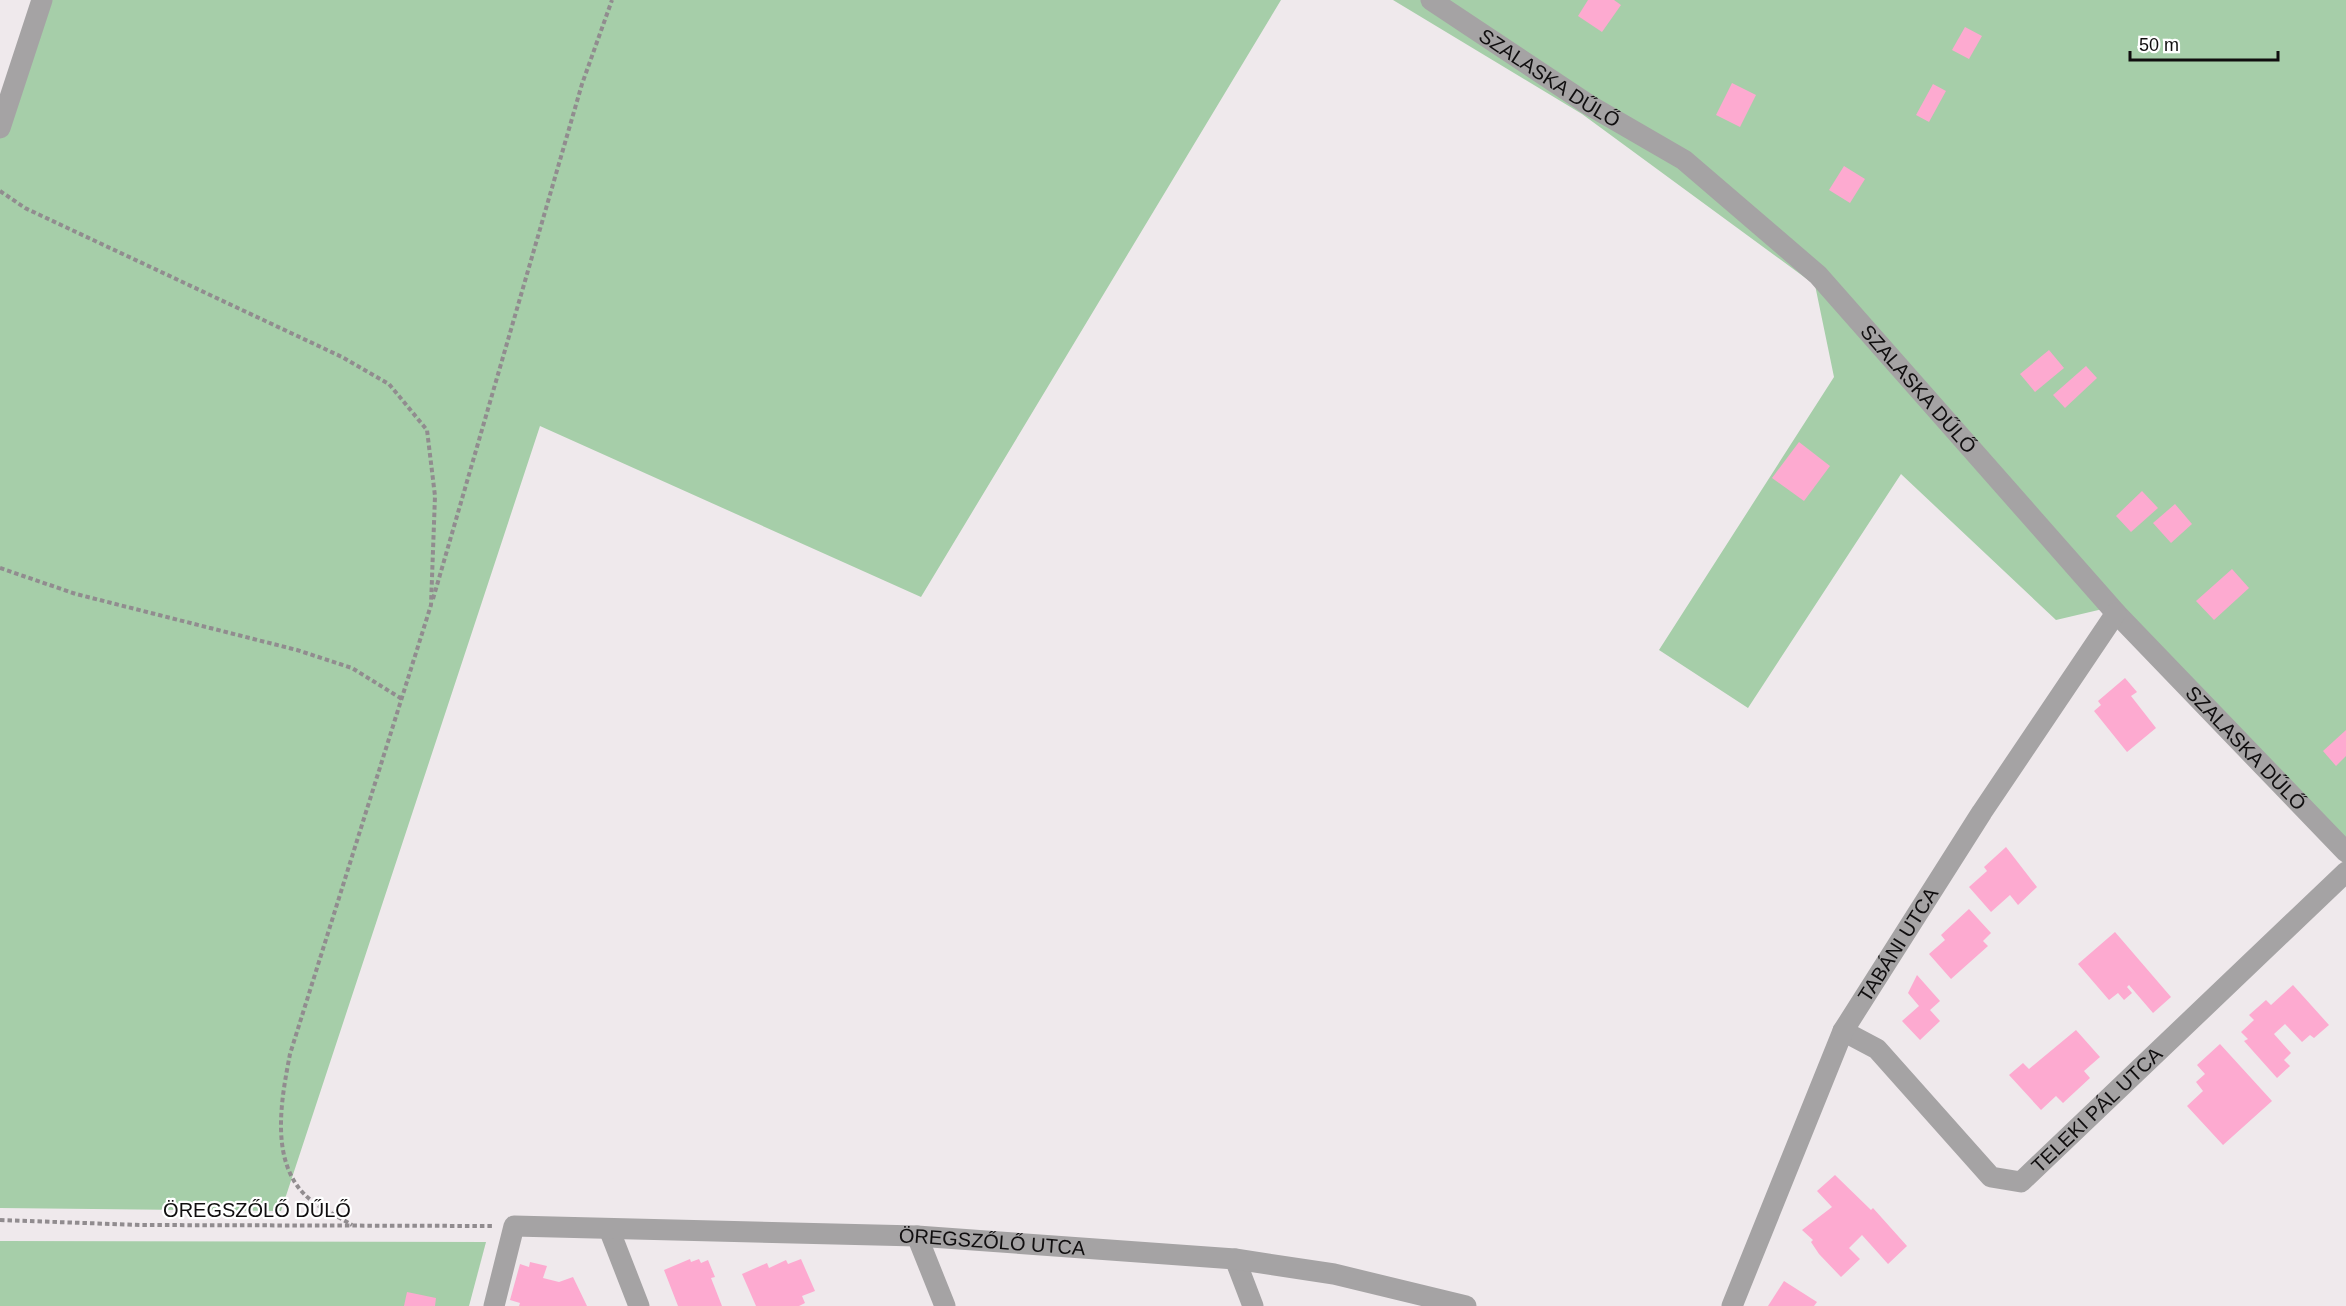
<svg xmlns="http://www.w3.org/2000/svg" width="2346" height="1306" viewBox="0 0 2346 1306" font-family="Helvetica,sans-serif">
  <rect width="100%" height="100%" fill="#efe9ec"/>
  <g fill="#a6cea9">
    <polygon points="49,0 1281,0 921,597 540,426 281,1211 0,1208 0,133"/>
    <polygon points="1393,0 2346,0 2346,865 2107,608 2056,620 1901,474 1748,708 1659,650 1834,377 1815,285 1582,114"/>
    <polygon points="0,1241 486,1242 469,1306 0,1306"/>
  </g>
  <g fill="#fdaad0">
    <polygon points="1588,0 1614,0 1621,5 1602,32 1578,16"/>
    <polygon points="1965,27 1982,36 1969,59 1952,50"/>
    <polygon points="1732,83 1756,95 1740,127 1716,115"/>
    <polygon points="1933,84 1946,91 1929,122 1916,115"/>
    <polygon points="1844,166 1865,179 1850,203 1829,190"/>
    <polygon points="2049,350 2064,368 2035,392 2020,374"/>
    <polygon points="2086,366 2097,378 2065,408 2053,395"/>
    <polygon points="1799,442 1830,466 1804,501 1772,478"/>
    <polygon points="2142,491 2158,508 2131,532 2116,516"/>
    <polygon points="2175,504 2192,524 2171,543 2153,523"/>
    <polygon points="2232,569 2249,588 2214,620 2196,601"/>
    <polygon points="2125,678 2137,692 2131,696 2156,728 2127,752 2094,711 2101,705 2098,701"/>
    <polygon points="2346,730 2346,756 2336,766 2323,751"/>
    <polygon points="2006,847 2037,887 2018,905 2010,895 1991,912 1969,887 1987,871 1984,867"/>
    <polygon points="1969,909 1991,933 1983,941 1988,946 1951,979 1929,954 1945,940 1941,935"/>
    <polygon points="2115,932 2171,997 2153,1013 2129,985 2127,987 2132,993 2124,1000 2118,993 2109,1000 2078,964"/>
    <polygon points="1917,975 1940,1001 1930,1010 1940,1021 1920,1040 1902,1021 1919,1006 1908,993"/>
    <polygon points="2293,985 2329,1025 2314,1038 2310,1035 2302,1042 2285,1024 2274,1034 2291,1053 2284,1060 2290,1066 2277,1078 2244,1041 2248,1039 2241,1032 2254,1020 2249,1015 2266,1000 2271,1005"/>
    <polygon points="2076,1030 2100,1057 2084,1071 2090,1078 2063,1103 2056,1096 2041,1110 2009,1075 2023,1063 2029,1069"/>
    <polygon points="2220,1044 2272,1101 2223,1145 2187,1106 2203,1091 2196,1082 2205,1074 2197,1065"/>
    <polygon points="1835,1175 1871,1210 1873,1208 1907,1246 1888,1264 1862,1235 1849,1248 1860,1259 1841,1277 1819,1254 1811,1242 1813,1240 1802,1230 1832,1207 1817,1191"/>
    <polygon points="690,1259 691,1262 699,1259 701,1263 708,1260 715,1277 711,1278 722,1306 678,1306 664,1270"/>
    <polygon points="801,1259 815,1291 802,1296 805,1303 799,1306 756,1306 742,1274 767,1263 769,1268 786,1260 788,1264"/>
    <polygon points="530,1262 547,1266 543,1278 559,1282 573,1277 587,1306 519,1306 520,1303 510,1300 520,1264 529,1267"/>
    <polygon points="1784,1281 1817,1302 1814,1306 1768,1306"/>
    <polygon points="407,1292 436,1298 435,1306 404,1306"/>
  </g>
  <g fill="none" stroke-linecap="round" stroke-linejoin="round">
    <g stroke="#918c8f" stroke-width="4" stroke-dasharray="4.5 3" stroke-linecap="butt">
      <path d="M0 191 25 208 342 357 389 384 427 430 435 496 431 605 290 1054C281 1101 268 1167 312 1201 324 1210 339 1217 352 1225"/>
      <polyline points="0,568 76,594 297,650 352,668 402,699"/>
      <polyline points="433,599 582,84 612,0"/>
      <polyline points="0,1220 140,1225 494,1226"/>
    </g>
    <g stroke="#a5a3a4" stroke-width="21">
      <path id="s1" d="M1431 0 1589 105 1684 160 1818 275 2116 613 2346 852"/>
      <polyline points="0,128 42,0"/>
      <path id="s2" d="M1843 1031 1877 1049 1991 1177 2021 1182 2346 872"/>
      <polyline points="609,1229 639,1306"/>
      <polyline points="917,1236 945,1306"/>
      <polyline points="1235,1259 1253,1306"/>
      <path id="s3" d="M494 1306 514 1226 917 1236 1235 1259 1334 1274 1466 1306"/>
      <path id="s4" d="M1732 1306 1843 1031 1982 812 2116 613"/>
    </g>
  </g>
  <g text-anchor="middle" stroke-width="4.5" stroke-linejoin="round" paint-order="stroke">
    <g font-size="20" fill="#100e0f" stroke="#fff">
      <text dy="7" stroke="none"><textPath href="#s1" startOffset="142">SZALASKA DŰLŐ</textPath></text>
      <text dy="7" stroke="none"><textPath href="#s1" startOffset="628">SZALASKA DŰLŐ</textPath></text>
      <text dy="7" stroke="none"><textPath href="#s1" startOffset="1114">SZALASKA DŰLŐ</textPath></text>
      <text dy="7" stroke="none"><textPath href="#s4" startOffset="399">TABÁNI UTCA</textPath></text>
      <text dy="7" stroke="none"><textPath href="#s2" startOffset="345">TELEKI PÁL UTCA</textPath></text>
      <text x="257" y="1217">ÖREGSZŐLŐ DŰLŐ</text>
      <text dy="7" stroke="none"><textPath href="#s3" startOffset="561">ÖREGSZŐLŐ UTCA</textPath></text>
    </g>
  </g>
  <path d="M2130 51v9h148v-9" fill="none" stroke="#100e0f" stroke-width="3"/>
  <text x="2139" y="51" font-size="18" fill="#100e0f" stroke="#ffffff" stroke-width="4.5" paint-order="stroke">50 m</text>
</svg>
